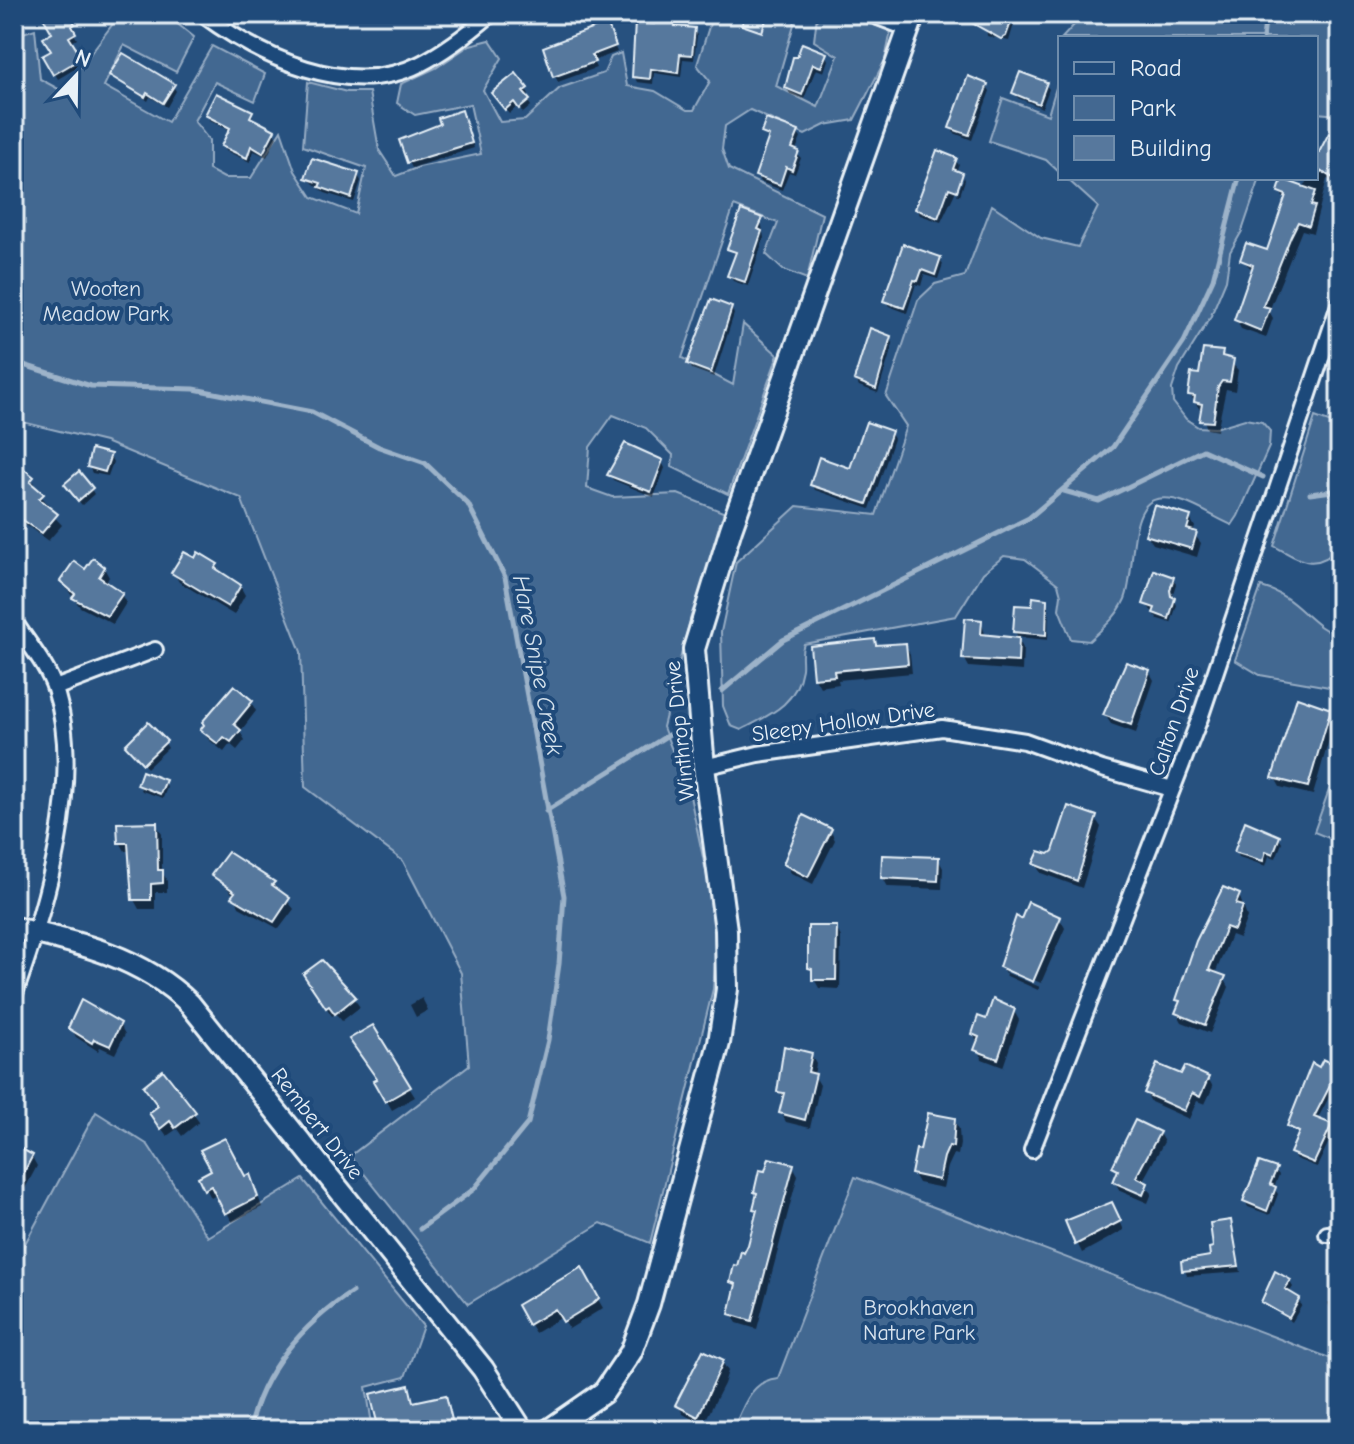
<svg xmlns="http://www.w3.org/2000/svg" width="1354" height="1444" viewBox="0 0 1354 1444" font-family="'Comic Neue',sans-serif">
  <rect width="100%" height="100%" fill="#27517f"/>
  <filter id="ink" filterUnits="userSpaceOnUse"><feTurbulence type="fractalNoise" baseFrequency=".0125" numOctaves="2"/><feDisplacementMap in="SourceGraphic" scale="16" xChannelSelector="R" yChannelSelector="G"/><feConvolveMatrix kernelMatrix="1 2 1 2 8 2 1 2 1" color-interpolation-filters="sRGB"/></filter>
  <g filter="url(#ink)">
    <g fill="#436891" stroke="#96acc4" stroke-width="2">
      <polygon points="114,14 165,14 194,37 176,72 124,45 104,86 168,122 212,46 265,74 255,101 215,82 194,121 209,140 209,170 224,178 251,178 281,130 295,171 312,197 356,214 366,168 303,146 308,82 347,92 369,92 379,150 396,176 419,167 481,154 470,104 415,115 397,103 401,84 436,68 470,45 490,40 502,58 483,90 500,122 525,120 560,88 604,73 611,57 621,53 627,86 655,91 687,110 694,110 710,81 697,65 713,14 797,14 776,86 818,107 838,56 814,41 817,16 844,14 891,31 885,60 854,120 825,125 805,135 750,110 725,126 722,149 729,169 822,214 807,279 783,270 766,254 778,223 734,206 682,358 733,385 743,324 778,355 728,494 672,467 673,455 646,428 613,415 590,447 587,488 612,497 678,494 728,514 691,616 663,727 690,796 718,928 713,989 650,1243 601,1223 468,1304 350,1156 469,1065 461,973 403,861 305,787 301,652 241,498 105,442 14,420 14,59 19,54 23,33 35,29 40,79 62,91 115,21"/>
      <polygon points="1084,14 1340,14 1340,115 1316,113 1316,38 1062,38"/>
      <polygon points="1060,74 1060,173 1046,160 989,141 1003,98 1048,115"/>
      <path d="M1066 178H1260L1242 231 1230 252 1226 280 1210 318 1179 368 1172 389 1173 402 1186 419 1198 427 1215 428 1245 419 1262 422 1270 431 1269 447 1238 516 1232 525C1210 516 1182 494 1157 499 1127 505 1136 573 1125 599 1117 617 1103 628 1089 641L1071 639 1059 609 1061 595 1058 584 1025 559 1004 556 983 573 956 616 804 644C800 653 803 660 802 669 796 706 769 715 741 730L731 726 723 706 721 632 736 562 797 506 876 515 906 426 886 396 918 300 935 284 965 276 992 205 1041 238 1078 247 1098 207Z"/>
      <path d="M1315 417 1340 426V547C1315 572 1301 561 1274 546Z"/>
      <path d="M1261 587C1298 596 1307 625 1340 637V692L1335 688 1260 675 1235 660Z"/>
      <polygon points="1340,759 1340,830 1336,841 1314,832"/>
      <polygon points="96,1112 148,1145 208,1237 303,1179 423,1326 405,1377 366,1387 373,1430 14,1430 14,1264"/>
      <path d="M855 1177 1340 1362V1430H733C743 1407 751 1380 778 1378Z"/>
    </g>
    <g fill="#0007">
      <polygon points="43,14 67,14 76,30 73,32 77,39 70,43 83,64 58,79 45,57 54,52 54,34"/>
      <polygon points="985,14 1017,14 1009,41 987,36"/>
      <polygon points="675,22 678,28 694,30 697,35 694,60 683,59 681,77 654,73 653,84 637,82 634,76 656,26"/>
      <polygon points="609,31 617,52 593,61 596,68 558,82 555,76"/>
      <polygon points="825,54 828,60 824,72 816,69 804,99 790,94 787,88 795,59"/>
      <polygon points="112,75 173,86 176,91 167,107 150,97 148,101"/>
      <polygon points="1045,84 1049,89 1042,108 1018,98 1014,93"/>
      <polygon points="987,86 990,91 972,140 954,133 951,127"/>
      <polygon points="526,89 529,95 526,98 531,106 523,113 518,106 509,114 497,99"/>
      <polygon points="252,113 253,121 273,131 277,137 267,157 254,151 250,162 226,151 223,146 231,131 210,121 207,115"/>
      <polygon points="464,118 474,148 412,168 409,162 416,133"/>
      <polygon points="763,133 797,133 801,138 795,152 801,158 795,174 789,172 782,190 760,182 757,176 770,140"/>
      <polygon points="1340,141 1340,185 1327,179 1313,233 1302,230 1269,311 1273,318 1266,338 1241,329 1236,320 1253,270 1242,260 1268,253 1285,200 1280,192 1304,188 1309,178 1316,178 1316,164"/>
      <polygon points="955,160 959,165 956,172 963,176 941,222 920,215 917,209"/>
      <polygon points="358,175 361,181 354,202 325,193 307,178"/>
      <polygon points="964,177 965,180 960,195 957,195"/>
      <polygon points="761,220 764,238 748,286 733,281 730,276 737,256 730,249"/>
      <polygon points="904,247 940,259 943,264 938,279 924,275 921,286 916,284 907,313 889,306 885,301"/>
      <polygon points="731,308 734,314 714,377 692,369 689,363"/>
      <polygon points="889,338 893,344 878,393 859,386 856,380"/>
      <polygon points="1222,353 1238,370 1235,391 1226,389 1217,431 1207,429 1201,411 1190,395"/>
      <polygon points="891,433 894,439 870,509 815,490 812,485 851,471"/>
      <polygon points="110,456 113,462 108,476 92,473 89,467"/>
      <polygon points="614,462 662,462 665,468 654,497 613,480 610,474"/>
      <polygon points="14,467 32,478 36,490 48,504 45,507 62,525 48,541 14,516"/>
      <polygon points="91,489 94,494 82,505 69,490"/>
      <polygon points="1190,518 1195,527 1193,533 1201,543 1197,557 1153,544 1147,535"/>
      <polygon points="196,561 216,565 222,575 240,586 245,595 234,615 179,582 174,573"/>
      <polygon points="104,568 109,577 105,584 121,594 126,603 113,624 80,607 62,582"/>
      <polygon points="1173,578 1176,584 1172,597 1177,605 1171,623 1158,619 1146,604"/>
      <polygon points="1046,600 1049,606 1048,640 1018,637 1015,632 1033,608"/>
      <polygon points="1337,609 1340,610 1340,636 1331,626"/>
      <polygon points="981,621 986,637 1018,639 1023,648 1022,671 969,667 964,658"/>
      <polygon points="874,641 878,647 905,645 910,654 912,673 838,680 839,684 820,687 815,678"/>
      <polygon points="1149,671 1154,680 1136,733 1111,724 1105,715"/>
      <polygon points="251,702 256,711 240,732 245,740 237,750 230,744 224,752 208,739 203,730"/>
      <polygon points="1330,710 1335,719 1313,795 1280,787 1275,778"/>
      <polygon points="165,743 168,748 147,768 131,750"/>
      <polygon points="164,781 167,787 163,798 142,791 139,785"/>
      <polygon points="1069,809 1095,818 1101,827 1082,888 1041,873 1035,864 1050,857"/>
      <polygon points="156,824 162,834 162,871 167,881 167,892 155,892 155,909 139,909 134,900 131,851 125,851 120,842"/>
      <polygon points="830,830 835,840 813,884 791,873 786,864"/>
      <polygon points="1279,838 1282,843 1276,858 1269,856 1266,866 1239,857 1236,851"/>
      <polygon points="938,859 943,868 942,889 888,887 883,878"/>
      <polygon points="214,875 273,883 294,909 279,929 239,907 235,896"/>
      <polygon points="1239,895 1247,917 1239,938 1231,935 1215,974 1224,978 1229,987 1210,1033 1182,1022 1177,1013 1179,1000"/>
      <polygon points="1060,919 1065,928 1041,983 1005,968 1005,972 1040,987 1038,990 1007,976 1001,967"/>
      <polygon points="836,928 841,937 840,989 819,988 814,979"/>
      <polygon points="334,972 360,1007 342,1021 336,1014 332,1016 311,984"/>
      <polygon points="422,998 428,1010 416,1017 410,1005"/>
      <polygon points="82,1003 120,1025 125,1034 115,1054 100,1047 98,1051 76,1037 71,1028"/>
      <polygon points="1014,1011 1019,1020 1003,1067 982,1059 974,1034 987,1022"/>
      <polygon points="1340,1016 1340,1039 1329,1024"/>
      <polygon points="372,1028 415,1097 392,1110 376,1082 379,1080"/>
      <polygon points="811,1055 816,1064 814,1075 820,1085 810,1128 786,1122 781,1113 784,1099 780,1092"/>
      <polygon points="1320,1069 1340,1069 1340,1088 1335,1086 1317,1120 1330,1125 1334,1131 1317,1167 1296,1159 1292,1153 1300,1135 1289,1126"/>
      <polygon points="163,1072 199,1122 182,1136 177,1129 167,1136 157,1122"/>
      <polygon points="1182,1077 1208,1078 1213,1087 1205,1104 1197,1101 1189,1119 1151,1102 1146,1093"/>
      <polygon points="954,1120 959,1129 960,1144 958,1155 954,1154 948,1167 943,1188 918,1183 913,1174 922,1152"/>
      <polygon points="1159,1133 1164,1142 1142,1182 1152,1193 1148,1203 1120,1191 1115,1182 1119,1174 1115,1167"/>
      <polygon points="14,1147 32,1157 37,1166 14,1209"/>
      <polygon points="793,1166 798,1175 757,1329 737,1323 731,1314 737,1290 732,1282 746,1255 758,1213 756,1192"/>
      <polygon points="1275,1170 1279,1175 1274,1188 1278,1194 1270,1215 1248,1207 1245,1201"/>
      <polygon points="201,1178 244,1178 254,1185 262,1207 232,1222 218,1194 211,1198"/>
      <polygon points="1116,1213 1124,1230 1082,1253 1067,1222"/>
      <polygon points="1230,1222 1241,1272 1187,1276 1183,1263 1212,1258"/>
      <polygon points="581,1270 603,1308 569,1329 562,1317 535,1333 519,1306"/>
      <polygon points="1276,1274 1289,1281 1293,1287 1289,1293 1302,1305 1292,1322 1264,1302"/>
      <polygon points="1340,1297 1340,1328 1338,1329 1328,1303"/>
      <polygon points="722,1362 728,1371 724,1384 703,1425 683,1414 678,1405"/>
      <polygon points="408,1387 414,1404 445,1397 455,1427 381,1430"/>
    </g>
    <g fill="none" stroke-linecap="round" stroke-linejoin="round">
      <g stroke="#9db3c9" stroke-width="5">
        <polyline points="1263,38 1266,14"/>
        <polyline points="14,362 91,386 194,389 312,412 379,447 425,463 468,504 505,577 564,896 559,964 548,1040 528,1123 474,1189 420,1229"/>
        <polyline points="1064,491 1099,501 1203,450 1263,477"/>
        <polyline points="1310,494 1340,490"/>
        <polyline points="722,691 783,640 1029,518 1113,447 1184,342 1213,279 1239,178"/>
        <polyline points="546,811 681,727"/>
        <path d="M249 1430C261 1371 303 1324 352 1292"/>
      </g>
    </g>
    <g fill="#57789d" stroke="#e8f1f8" stroke-width="2">
      <polygon points="41,14 69,14 75,24 72,26 76,33 69,37 82,58 53,75 42,56 51,51 43,38 52,33"/>
      <polygon points="744,14 767,17 762,32 742,25"/>
      <polygon points="956,14 1014,14 1006,36 1001,39"/>
      <polygon points="654,18 676,20 675,26 695,28 692,55 680,54 678,73 651,69 650,79 632,77 635,22 654,24"/>
      <polygon points="607,23 616,46 592,55 595,62 553,77 543,47"/>
      <polygon points="802,43 827,53 821,67 813,64 802,95 785,88 793,57 797,57"/>
      <polygon points="123,53 175,84 163,103 147,93 145,97 109,75"/>
      <polygon points="1020,72 1047,82 1039,104 1012,93"/>
      <polygon points="516,73 528,88 523,92 530,100 519,109 514,102 505,110 491,93"/>
      <polygon points="968,76 988,84 969,135 949,128"/>
      <polygon points="216,93 253,111 250,117 275,130 263,153 251,146 247,158 221,146 230,128 205,115"/>
      <polygon points="462,110 472,143 407,163 399,140 440,124 438,118"/>
      <polygon points="766,119 799,131 792,148 799,151 792,170 786,167 780,185 755,176 769,136 761,133"/>
      <polygon points="1329,133 1340,138 1340,169 1335,179 1316,169 1316,158"/>
      <polygon points="937,150 957,158 953,169 963,173 957,191 949,188 938,218 915,209"/>
      <polygon points="312,158 359,173 351,198 319,187 321,183 305,178"/>
      <polygon points="1282,179 1316,191 1311,205 1315,206 1309,226 1298,222 1291,236 1263,306 1270,308 1261,331 1234,320 1253,265 1240,260 1246,243 1267,250 1286,195 1278,192"/>
      <polygon points="741,210 763,218 758,229 762,231 745,282 727,276 736,252 727,249"/>
      <polygon points="903,244 941,257 935,275 922,270 918,281 914,280 904,308 883,301"/>
      <polygon points="711,299 732,307 711,373 687,364"/>
      <polygon points="870,328 891,336 876,389 854,380"/>
      <polygon points="1203,349 1223,351 1222,356 1234,359 1230,382 1222,381 1218,387 1213,422 1199,421 1202,404 1194,402 1195,396 1188,395 1191,373 1199,374"/>
      <polygon points="866,422 892,431 867,504 810,485 819,457 850,468"/>
      <polygon points="625,443 663,460 651,492 607,475"/>
      <polygon points="91,449 111,454 105,472 87,467"/>
      <polygon points="14,461 34,477 30,482 44,494 39,499 58,514 42,533 14,514"/>
      <polygon points="79,471 93,488 78,501 64,484"/>
      <polygon points="1154,505 1191,516 1187,529 1197,532 1192,549 1145,535"/>
      <polygon points="184,552 195,558 198,552 218,564 215,568 241,585 228,607 171,573"/>
      <polygon points="93,558 105,567 99,577 123,593 107,616 72,598 75,594 60,581 74,561 85,569"/>
      <polygon points="1154,570 1174,577 1170,590 1171,596 1175,598 1169,619 1153,613 1155,608 1143,604"/>
      <polygon points="1033,597 1047,599 1046,635 1013,632 1015,605 1032,606"/>
      <polygon points="965,618 982,620 981,634 1019,638 1018,662 962,659"/>
      <polygon points="875,639 876,645 906,643 908,664 834,671 835,676 813,678 810,646"/>
      <polygon points="1126,662 1150,670 1131,725 1103,715"/>
      <polygon points="234,685 253,701 234,724 241,730 231,742 224,737 218,744 200,730 204,725 202,722"/>
      <polygon points="1297,697 1331,709 1308,787 1272,778"/>
      <polygon points="148,722 167,741 143,764 125,745"/>
      <polygon points="142,771 166,780 160,794 137,785"/>
      <polygon points="1068,806 1097,816 1077,881 1033,864 1039,851 1049,854 1053,851"/>
      <polygon points="803,815 832,829 808,877 783,864"/>
      <polygon points="1245,821 1280,836 1273,854 1266,851 1263,861 1234,852"/>
      <polygon points="157,822 158,870 163,870 163,883 151,884 151,900 132,900 128,843 118,843 117,823"/>
      <polygon points="228,852 275,882 272,885 290,898 274,922 231,897 235,892 211,875"/>
      <polygon points="882,855 939,857 938,881 881,878"/>
      <polygon points="1223,887 1240,894 1236,904 1243,906 1234,930 1226,927 1209,970 1226,976 1205,1025 1175,1013 1180,1001 1176,1000 1196,941"/>
      <polygon points="1028,902 1061,917 1033,982 999,967 1016,916 1021,919"/>
      <polygon points="808,926 837,926 836,980 812,980 812,969 808,968"/>
      <polygon points="322,960 356,997 335,1014 329,1006 326,1008 303,974"/>
      <polygon points="993,999 1015,1009 998,1059 974,1050 979,1037 972,1034 978,1016 986,1019"/>
      <polygon points="81,1000 121,1023 110,1046 94,1039 92,1043 68,1028"/>
      <polygon points="373,1025 411,1087 385,1102 373,1081 377,1079 349,1039"/>
      <polygon points="784,1046 812,1053 808,1072 816,1074 805,1120 779,1113 784,1093 777,1092"/>
      <polygon points="1323,1059 1340,1067 1340,1085 1332,1082 1314,1117 1332,1124 1314,1163 1290,1153 1299,1132 1287,1126 1312,1063 1319,1067"/>
      <polygon points="1157,1064 1181,1074 1185,1066 1209,1077 1200,1097 1192,1093 1184,1111 1144,1093"/>
      <polygon points="163,1070 196,1112 175,1128 170,1121 160,1129 149,1113 158,1106 143,1086"/>
      <polygon points="928,1113 955,1118 953,1147 949,1146 944,1157 939,1180 911,1174 916,1149 920,1150"/>
      <polygon points="1135,1120 1160,1132 1136,1177 1148,1183 1143,1195 1113,1182 1118,1170 1112,1167"/>
      <polygon points="225,1138 245,1176 250,1174 258,1197 225,1214 211,1186 204,1190 198,1177 211,1170 200,1150"/>
      <polygon points="14,1145 33,1155 14,1191"/>
      <polygon points="769,1158 794,1164 752,1321 729,1314 736,1284 730,1282 734,1265 737,1266 741,1251 744,1253 748,1245 757,1210 753,1209 757,1193 754,1192 759,1170 765,1171"/>
      <polygon points="1259,1162 1277,1168 1270,1184 1276,1187 1267,1211 1243,1201"/>
      <polygon points="1112,1202 1121,1221 1075,1245 1065,1221"/>
      <polygon points="1231,1220 1239,1266 1182,1271 1181,1261 1210,1256 1209,1248 1213,1247 1210,1223"/>
      <polygon points="582,1267 599,1298 594,1303 563,1322 555,1309 528,1325 517,1305"/>
      <polygon points="1275,1271 1291,1280 1285,1289 1300,1298 1289,1318 1261,1302"/>
      <polygon points="703,1350 724,1360 698,1417 675,1405"/>
      <polygon points="409,1385 413,1402 446,1395 452,1420 410,1430 379,1430 370,1394"/>
    </g>
    <g fill="none" stroke-linecap="round" stroke-linejoin="round">
      <defs>
        <g id="street">
          <path d="M202 14C260 57 349 100 420 64 446 51 469 33 491 14"/>
          <polyline points="870,14 909,29"/>
          <path d="M14 621C27 642 47 665 55 689 85 779 45 910 14 996"/>
          <polyline points="55,688 155,650"/>
          <polyline points="704,767 758,754 942,728 1025,741 1102,769 1172,789"/>
          <polyline points="1032,1150 1200,718 1340,302"/>
          <polyline points="1327,1234 1340,1234"/>
        </g>
        <g id="secondary">
          <path d="M14 928C78 942 142 957 190 1004L483 1369 522 1430"/>
          <polyline points="549,1430 604,1392 631,1352 649,1304 719,1043 727,989 726,930 704,767 694,649 731,529 914,14"/>
        </g>
      </defs>
      <use href="#street" stroke="#e8f1f8" stroke-width="20"/>
      <use href="#secondary" stroke="#e8f1f8" stroke-width="26"/>
      <use href="#street" stroke="#1f4a7a" stroke-width="14"/>
      <use href="#secondary" stroke="#1f4a7a" stroke-width="20"/>
    </g>
  </g>
  <g text-anchor="middle" stroke-width="8" stroke-linejoin="round" paint-order="stroke">
    <g font-size="22" fill="#d8e3ee" stroke="#1f4a7a">
      <text x="106" y="296">Wooten<tspan x="106" dy="25">Meadow Park</tspan></text>
      <text x="919" y="1315">Brookhaven<tspan x="919" dy="25">Nature Park</tspan></text>
    </g>
    <g font-size="22" fill="#e8f1f8" stroke="#1f4a7a">
      <text transform="translate(843 721) rotate(-8)" y="8">Sleepy Hollow Drive</text>
      <text transform="translate(1173 721) rotate(-71)" y="8">Calton Drive</text>
      <text transform="translate(679 731) rotate(-96)" y="8">Winthrop Drive</text>
      <text transform="translate(318 1123) rotate(52)" y="8">Rembert Drive</text>
    </g>
    <g font-size="24" font-style="italic" fill="#d5e2ec" stroke="#1f4a7a">
      <text transform="translate(538 665) rotate(79)" y="8">Hare Snipe Creek</text>
    </g>
  </g>
  <rect width="1354" height="1444" fill="none" stroke="#1f4a7a" stroke-width="48"/>
  <rect x="24" y="24" width="1306" height="1396" fill="none" stroke="#e8f1f8" stroke-width="3" filter="url(#ink)"/>
  <rect x="1058" y="36" width="260" height="144" fill="#1f4a7a" stroke="#6f8dac" stroke-width="2"/>
  <rect x="1074" y="62" width="40" height="12" fill="#1f4a7a" stroke="#6f8dac" stroke-width="2"/>
  <text x="1130" y="76" font-size="24" fill="#e8f1f8">Road</text>
  <rect x="1074" y="96" width="40" height="24" fill="#436891" stroke="#6f8dac" stroke-width="2"/>
  <text x="1130" y="116" font-size="24" fill="#e8f1f8">Park</text>
  <rect x="1074" y="136" width="40" height="24" fill="#57789d" stroke="#6f8dac" stroke-width="2"/>
  <text x="1130" y="156" font-size="24" fill="#e8f1f8">Building</text>
  <g transform="translate(76 76) rotate(22)" stroke="#1f4a7a" stroke-width="6" paint-order="stroke">
  <path d="M0-6L14 30L0 20L-14 30Z" fill="#e8f1f8"/>
  <text y="-12" font-size="22" font-weight="bold" text-anchor="middle" fill="#e8f1f8">N</text>
  </g>
</svg>
